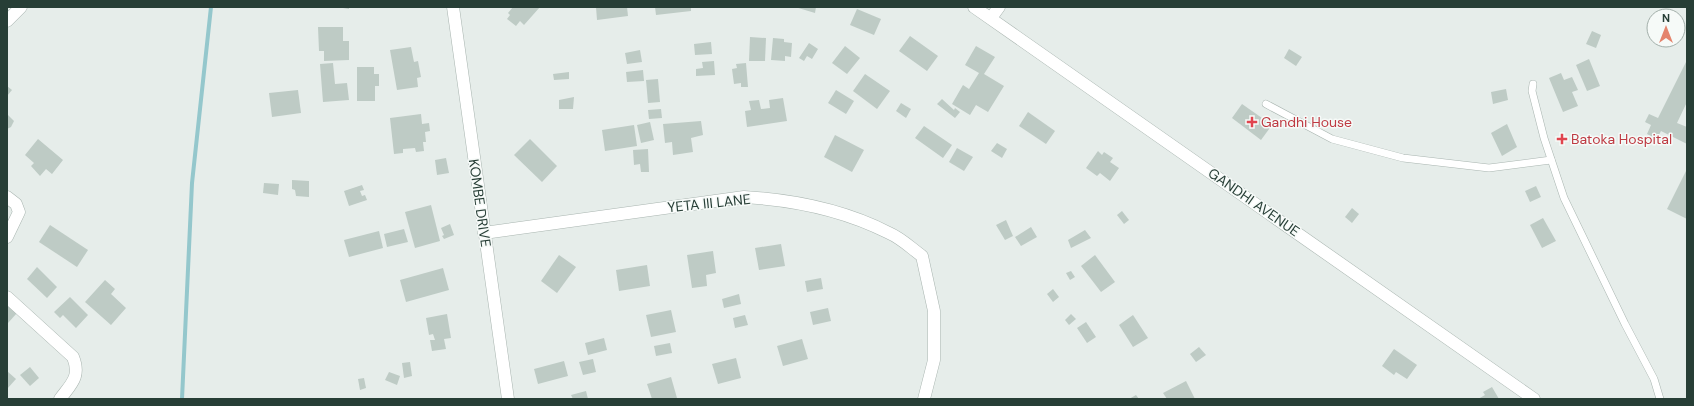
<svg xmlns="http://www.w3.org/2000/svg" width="1694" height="406" viewBox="0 0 1694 406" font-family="'DM Sans',sans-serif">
  <rect width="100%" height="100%" fill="#e6edea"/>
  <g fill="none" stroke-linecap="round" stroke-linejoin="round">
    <polyline stroke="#94c7cc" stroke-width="4" points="182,399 192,183 211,7"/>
  </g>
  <g fill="#becbc5">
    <polygon points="337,7 349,7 349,9"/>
    <polygon points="513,7 540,7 524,25 520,21 516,26 507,19 510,15 508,13"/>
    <polygon points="596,7 627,7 628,16 597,20"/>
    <polygon points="655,7 691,7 691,11 656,15"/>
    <polygon points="795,7 816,7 815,13"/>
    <polygon points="857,9 881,19 874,35 850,25"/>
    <polygon points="318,27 343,27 343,41 349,41 349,60 324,61 324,51 319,51"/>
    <polygon points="1592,31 1601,35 1596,48 1586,44"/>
    <polygon points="910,36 938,56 927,71 899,51"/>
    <polygon points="750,37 766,38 765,61 749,61"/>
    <polygon points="773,38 784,39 784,42 792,43 791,57 785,56 785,61 771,60"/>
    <polygon points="711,42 712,54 695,55 694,44"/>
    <polygon points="809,43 818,49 812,59 807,56 804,61 799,58"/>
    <polygon points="845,46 860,58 847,74 832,63"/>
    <polygon points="976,46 995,57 984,74 1004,86 988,112 976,105 970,115 952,104 963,85 969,89 979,73 965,65"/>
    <polygon points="411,47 414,62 418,61 421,77 417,78 418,87 397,90 390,50"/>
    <polygon points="1289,49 1302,57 1296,66 1284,58"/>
    <polygon points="640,50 642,62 627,64 625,53"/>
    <polygon points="1589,59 1600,86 1587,91 1576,65"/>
    <polygon points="1687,60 1687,102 1677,123 1687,127 1687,144 1661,131 1657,139 1647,134 1651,125 1645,122 1649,114 1658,118"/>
    <polygon points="714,61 715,75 696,76 696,69 703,68 702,62"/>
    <polygon points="333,63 335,84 347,83 349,100 323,102 320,64"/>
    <polygon points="746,63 748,87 741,87 741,83 734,84 732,69 737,68 736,64"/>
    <polygon points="357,67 374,67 374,74 379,74 379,86 375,86 375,101 357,101"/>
    <polygon points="643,70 644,81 627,82 626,72"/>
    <polygon points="569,72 569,79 554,80 553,74"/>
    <polygon points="1561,73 1564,80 1572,77 1578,90 1572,92 1578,106 1563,112 1549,78"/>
    <polygon points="865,74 890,91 877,109 853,91"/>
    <polygon points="658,79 660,102 648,103 646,80"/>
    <polygon points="7,86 12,90 7,96"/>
    <polygon points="1506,89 1508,100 1493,104 1491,92"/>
    <polygon points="298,90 301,113 272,117 269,93"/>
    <polygon points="836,90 854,101 846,114 828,103"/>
    <polygon points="574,97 573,109 559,109 559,100"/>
    <polygon points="783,98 787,121 747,127 745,111 751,110 749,101 759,100 761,109 770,108 769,100"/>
    <polygon points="942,99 954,110 955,108 960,112 955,118 937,104"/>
    <polygon points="901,103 911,109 906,118 896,111"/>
    <polygon points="1242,104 1272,125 1261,140 1232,118"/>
    <polygon points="661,109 662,118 649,119 648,110"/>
    <polygon points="1028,112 1055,131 1046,144 1019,126"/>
    <polygon points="7,114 14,121 11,127 7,129"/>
    <polygon points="421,114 422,124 429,123 430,131 425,132 426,142 423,142 424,151 416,152 415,148 403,149 403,153 394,154 390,118"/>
    <polygon points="701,121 703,135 691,138 693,152 673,155 672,142 665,143 663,124"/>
    <polygon points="650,122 654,140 641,143 637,125"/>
    <polygon points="1507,124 1517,147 1502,156 1491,133"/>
    <polygon points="634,125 637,146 605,151 602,130"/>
    <polygon points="924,126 952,145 943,158 915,138"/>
    <polygon points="835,135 864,150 852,172 824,157"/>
    <polygon points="38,139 63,160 52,174 46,169 40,176 31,166 34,163 25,155"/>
    <polygon points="530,139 557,166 542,182 514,155"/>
    <polygon points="997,143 1007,149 1002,158 991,151"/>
    <polygon points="957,148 973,157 964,171 949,162"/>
    <polygon points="648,149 649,172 641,172 640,164 634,165 633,150"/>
    <polygon points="1098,151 1102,155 1104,152 1113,158 1110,162 1119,168 1110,181 1100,173 1097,176 1086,168"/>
    <polygon points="446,158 449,173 437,175 435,160"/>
    <polygon points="1687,169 1687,219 1667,209"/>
    <polygon points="292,180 309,181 309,197 296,196 295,190 292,189"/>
    <polygon points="264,183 279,184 278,195 263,193"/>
    <polygon points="362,185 364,190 360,191 362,196 365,195 367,200 349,206 344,191"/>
    <polygon points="1536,186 1541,197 1530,202 1525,191"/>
    <polygon points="431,205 440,241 415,248 405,212"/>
    <polygon points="1352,208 1359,214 1352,223 1345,217"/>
    <polygon points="1122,211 1129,220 1124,224 1117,215"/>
    <polygon points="1543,218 1556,241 1542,248 1530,225"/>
    <polygon points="1006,220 1013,236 1005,240 996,225"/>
    <polygon points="450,224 454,235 444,239 442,236 444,235 441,228"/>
    <polygon points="50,225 88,250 77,267 39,242"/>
    <polygon points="1031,227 1037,237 1021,246 1015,237"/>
    <polygon points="404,229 408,242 387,247 384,234"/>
    <polygon points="1085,230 1091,238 1071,248 1068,240"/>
    <polygon points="379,231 383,248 349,257 344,240"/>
    <polygon points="781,244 785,266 759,270 755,248"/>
    <polygon points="713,251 716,273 706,275 707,286 692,288 687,255"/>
    <polygon points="559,255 576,267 557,293 541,281"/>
    <polygon points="1095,255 1115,282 1101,292 1081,266"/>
    <polygon points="647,265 650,286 619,291 616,270"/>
    <polygon points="37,267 57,287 47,298 27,279"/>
    <polygon points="443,268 449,290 406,302 400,280"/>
    <polygon points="1071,271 1075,277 1070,280 1066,273"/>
    <polygon points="821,278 823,289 807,292 805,281"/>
    <polygon points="105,280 115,289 111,294 126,308 111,325 85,302"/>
    <polygon points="1053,289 1059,297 1053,302 1047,294"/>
    <polygon points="739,294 741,304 724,308 722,299"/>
    <polygon points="70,297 88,315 76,328 63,315 60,318 54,312"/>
    <polygon points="7,305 17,313 8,323 7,322"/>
    <polygon points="828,308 831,321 813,325 810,312"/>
    <polygon points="671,310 676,332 651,337 646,315"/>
    <polygon points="447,314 451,338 444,339 446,349 432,351 430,340 435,340 433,334 429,335 426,318"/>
    <polygon points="1071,314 1076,319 1069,325 1065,320"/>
    <polygon points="745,315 748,325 735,328 733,318"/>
    <polygon points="1133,315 1148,338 1133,347 1119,325"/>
    <polygon points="1086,322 1096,337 1087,343 1077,328"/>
    <polygon points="604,338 607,350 588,355 585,343"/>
    <polygon points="802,339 808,359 783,366 777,346"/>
    <polygon points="670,343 672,353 656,356 654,346"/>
    <polygon points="1199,347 1206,355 1196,362 1190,354"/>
    <polygon points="1394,349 1417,365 1407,379 1396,372 1394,375 1382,366"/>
    <polygon points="736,358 741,378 718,384 712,364"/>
    <polygon points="593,359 596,372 583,375 579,362"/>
    <polygon points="564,361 568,376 538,384 534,369"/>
    <polygon points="410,362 412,376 404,378 402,363"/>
    <polygon points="30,367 39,378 30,386 20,375"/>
    <polygon points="7,371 16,379 7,389"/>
    <polygon points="389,372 400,376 397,385 385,380"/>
    <polygon points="671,377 677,398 652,399 647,384"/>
    <polygon points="364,378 366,388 360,390 358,379"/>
    <polygon points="1186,381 1195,399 1167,399 1163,393"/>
    <polygon points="1492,387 1499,399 1478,399 1485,395 1483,392"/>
    <polygon points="586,391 588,399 573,399 571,395"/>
    <polygon points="1136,395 1139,399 1129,399"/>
  </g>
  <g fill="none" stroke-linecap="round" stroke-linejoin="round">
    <defs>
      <g id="service">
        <polyline points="1533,84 1532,91 1544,138 1564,198 1625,324 1654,379 1660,399"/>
        <polyline points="1266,104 1332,139 1403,158 1489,168 1551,160"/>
      </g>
      <g id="minor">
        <polyline points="453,7 508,399"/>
        <polyline points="974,7 1534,399"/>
        <polyline points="991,18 999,7"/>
        <polyline points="7,21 21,7"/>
        <polyline points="7,197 16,204 19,212 7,237"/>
        <path d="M484 233 744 197C795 200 844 210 889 233 901 238 911 248 922 256L934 311V360L924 399"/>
        <path d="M7 297 73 357C81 377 71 384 60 399"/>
      </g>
    </defs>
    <use href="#service" stroke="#a9b5b0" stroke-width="8"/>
    <use href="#minor" stroke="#a9b5b0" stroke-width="13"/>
    <use href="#service" stroke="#fff" stroke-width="7"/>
    <use href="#minor" stroke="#fff" stroke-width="12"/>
  </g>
  <g fill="#e0444e" stroke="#f6faf8" stroke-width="1.5">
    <path d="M1250 116h4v4h4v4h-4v4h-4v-4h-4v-4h4z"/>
    <path d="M1560 133h4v4h4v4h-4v4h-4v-4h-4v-4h4z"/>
  </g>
  <g text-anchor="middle" stroke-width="3" stroke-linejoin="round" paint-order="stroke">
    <g font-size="14" fill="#be3a42" stroke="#f6faf8" text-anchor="start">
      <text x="1261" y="127">Gandhi House</text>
      <text x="1571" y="144">Batoka Hospital</text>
    </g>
    <g font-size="14" fill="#273e36" stroke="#f6faf8">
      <text transform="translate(1254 202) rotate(35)" y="5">GANDHI AVENUE</text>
      <text transform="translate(480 203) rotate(82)" y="5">KOMBE DRIVE</text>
      <text transform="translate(709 203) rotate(-6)" y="5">YETA III LANE</text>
    </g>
  </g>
  <rect width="1694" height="406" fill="none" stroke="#273e36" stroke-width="16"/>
  <g transform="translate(1666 28)"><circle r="19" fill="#f6faf8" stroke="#a3afaa"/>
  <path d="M0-3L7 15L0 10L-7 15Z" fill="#e4846d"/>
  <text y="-6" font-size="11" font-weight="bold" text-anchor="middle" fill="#273e36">N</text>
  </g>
</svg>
